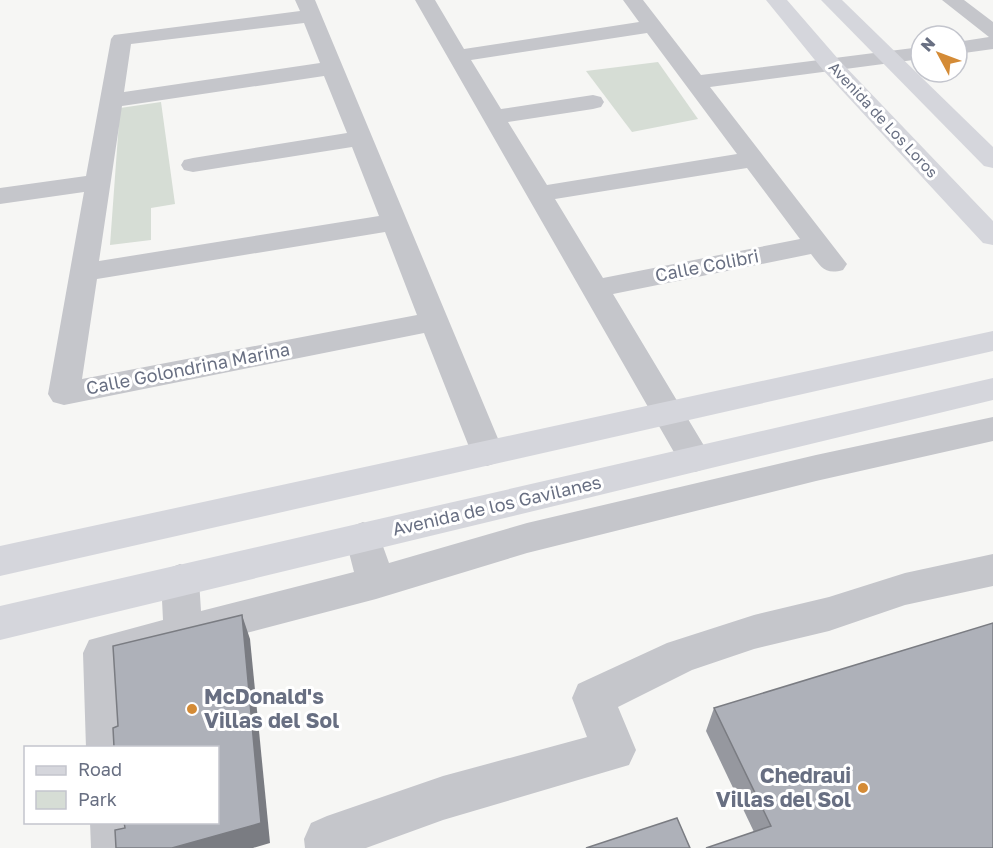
<svg xmlns="http://www.w3.org/2000/svg" width="993" height="848" viewBox="0 0 993 848" font-family="'Golos Text',sans-serif">
  <rect width="100%" height="100%" fill="#f6f6f4"/>
  <g fill="#d6ddd5">
    <polygon points="658,62 698,119 632,132 586,71"/>
    <polygon points="161,102 175,204 151,208 151,240 110,245 120,108"/>
  </g>
  <g fill="none" stroke-linecap="round" stroke-linejoin="round">
    <g fill="#c5c6cb" fill-rule="evenodd">
      <path d="M295 0H315L504 453 499 462 487 466 475 462 424 333 64 405 53 402 48 394 84 192 0 204V188L86 176 111 39 114 35 300 11ZM304 23 320 63 124 92 131 44ZM324 76 347 133 193 158 184 160 181 165 184 170 193 172 352 147 379 216 99 261 122 106ZM385 232 417 315 82 379 97 279Z"/>
      <path d="M415 0H435L464 49 639 22 623 0H643L701 75 921 47V59L710 87 847 264 843 270C825 275 821 267 811 254L613 294 712 459 707 468 695 472 683 468ZM647 33 737 154 547 185 508 122 593 109 601 107 604 102 601 97 593 95 501 109 471 60ZM747 168 800 239 603 278 555 199Z"/>
      <polygon points="942,0 964,0 993,22 993,49 957,54 957,42 989,37"/>
      <polygon points="993,417 993,441 816,481 527,553 376,599 124,665 130,748 86,748 83,653 89,640 163,620 161,580 167,569 180,564 193,569 199,580 201,611 354,572 345,537 350,527 363,522 376,527 389,563 527,523 816,455"/>
      <polygon points="993,554 993,586 905,605 829,631 754,649 692,670 618,707 636,750 629,765 443,820 366,848 305,848 304,839 311,823 327,816 443,776 587,737 572,698 578,684 667,643 754,615 829,597 905,573"/>
      <polygon points="90,822 136,822 137,848 91,848"/>
    </g>
    <g fill="#d5d6dc" fill-rule="evenodd">
      <polygon points="766,0 787,0 839,60 993,221 993,245 983,243 823,70"/>
      <polygon points="821,0 842,0 993,147 993,168 984,166"/>
      <polygon points="993,331 993,351 0,576 0,546"/>
      <polygon points="993,378 993,400 0,640 0,606"/>
    </g>
  </g>
  <polygon fill="#96989f" points="714,708 993,848 754,832 706,731"/>
  <polygon fill="#7a7c82" points="242,615 250,639 270,843 253,848 172,848"/>
  <g fill="#aeb1b9" stroke="#7a7c82" stroke-width="1.5">
    <polygon points="242,615 261,823 172,848 116,848 115,830 125,828 124,822 218,822 218,747 114,747 113,728 118,726 113,646"/>
    <polygon points="993,623 993,848 706,848 771,826 714,708"/>
    <polygon points="677,818 690,848 586,848"/>
  </g>
  <g fill="#d48b36" stroke="#fff" stroke-width="2">
    <circle cx="192" cy="709" r="6"/>
    <circle cx="863" cy="788" r="6"/>
  </g>
  <g text-anchor="middle" stroke-width="6" stroke-linejoin="round" paint-order="stroke">
    <g font-size="15" fill="#686f82" stroke="#fff">
      <text transform="translate(883 120) rotate(47)" y="5">Avenida de Los Loros</text>
    </g>
    <g font-size="18" fill="#686f82" stroke="#fff">
      <text transform="translate(707 266) rotate(-11)" y="6">Calle Colibri</text>
      <text transform="translate(188 369) rotate(-11)" y="6">Calle Golondrina Marina</text>
      <text transform="translate(497 506) rotate(-13)" y="6">Avenida de los Gavilanes</text>
    </g>
    <g font-size="21" font-weight="bold" fill="#686f82" stroke="#fff" text-anchor="start">
      <text x="204" y="704">McDonald's<tspan x="204" dy="24">Villas del Sol</tspan></text>
      <text x="851" y="783" text-anchor="end">Chedraui<tspan x="851" dy="24">Villas del Sol</tspan></text>
    </g>
  </g>
  <rect x="24" y="746" width="195" height="78" fill="#ffffff" stroke="#c3c5cd" stroke-width="1.5"/>
  <rect x="36" y="766" width="30" height="9" fill="#d5d6dc" stroke="#c3c5cd" stroke-width="1.5"/>
  <text x="78" y="776" font-size="18" fill="#686f82">Road</text>
  <rect x="36" y="791" width="30" height="18" fill="#d6ddd5" stroke="#c3c5cd" stroke-width="1.5"/>
  <text x="78" y="806" font-size="18" fill="#686f82">Park</text>
  <g transform="translate(939 54) rotate(311)"><circle r="28" fill="#ffffff" stroke="#c3c5cd" stroke-width="1.5"/>
  <path d="M0-4.5L10 22L0 15L-10 22Z" fill="#d48b36"/>
  <text y="-9" font-size="16" font-weight="bold" text-anchor="middle" fill="#686f82">N</text>
  </g>
</svg>
